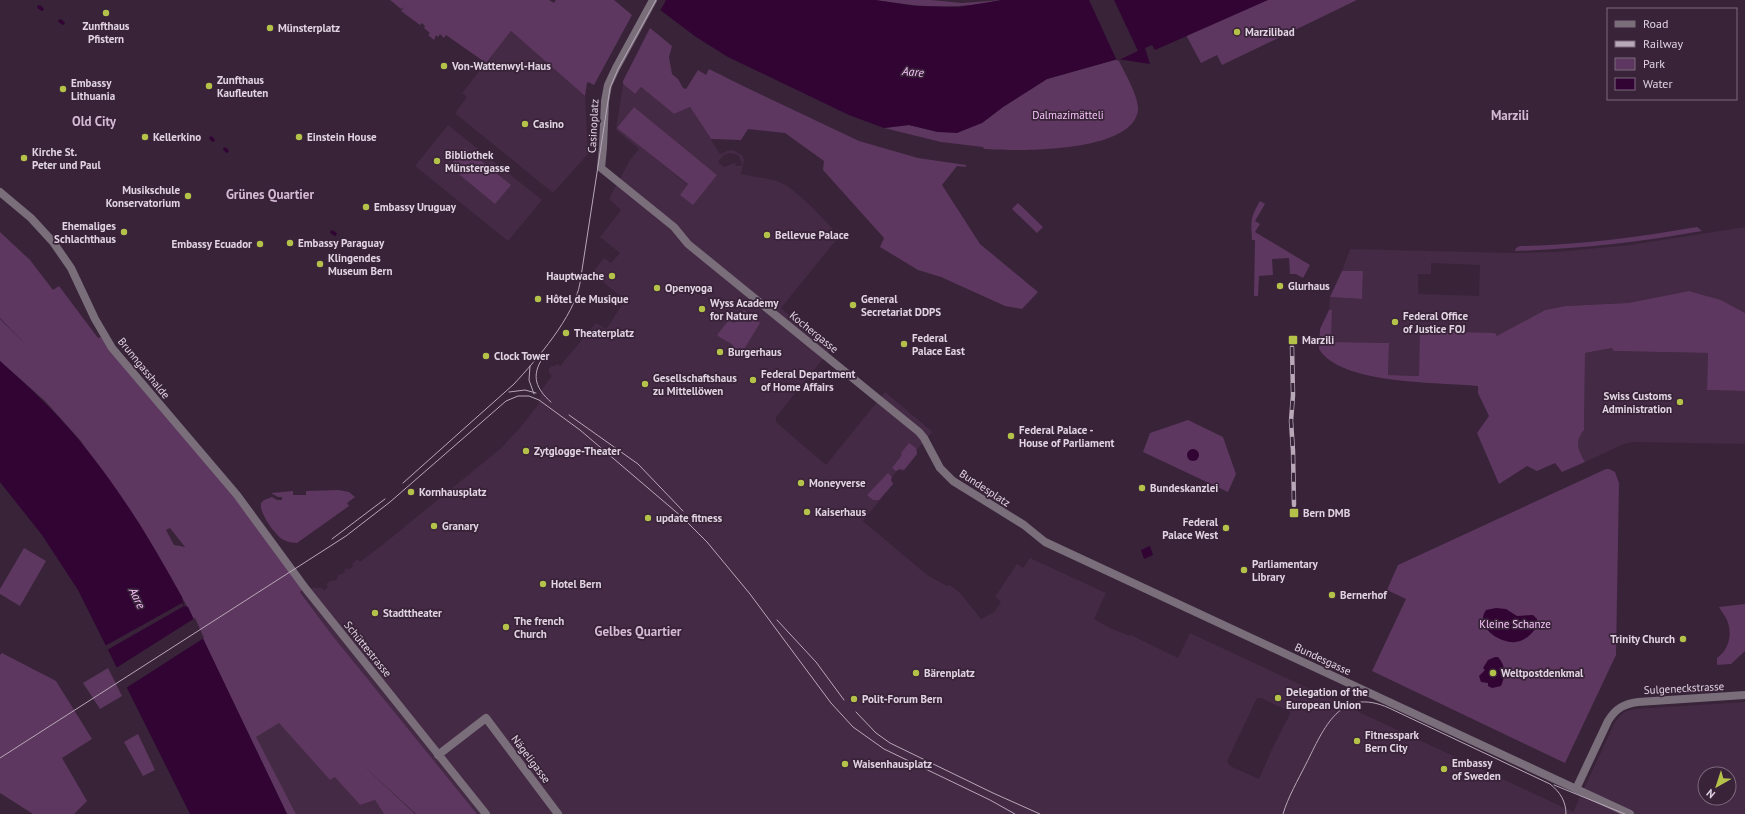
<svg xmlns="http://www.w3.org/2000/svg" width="1745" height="814" viewBox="0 0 1745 814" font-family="'PT Sans',sans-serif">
  <rect width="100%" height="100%" fill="#382339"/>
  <g fill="#442a45" fill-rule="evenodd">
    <polygon points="511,31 585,96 588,154 553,193 456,114 457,110 467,97 462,93"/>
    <path d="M623 84 635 94 641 87 674 114 690 107 720 154 727 151 733 150 742 155 744 160 741 174 774 180 788 186 810 205 833 229 831 233 837 239 781 308 831 349 776 417V422L826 465 885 392 929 429 932 432 917 450V454L904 471 898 470 892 477 891 480 893 484 863 521 927 575 947 586 950 585 960 593 981 619 994 612 1001 602 995 597 1017 564 1023 568 1030 558 1106 593 1094 619 1108 627 1130 636 1131 635 1178 658 1190 633 1573 812 1615 722 1624 712 1634 709 1745 702V814H477L332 635 301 592 306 588H322L324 591 328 587 326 584 332 580 334 581 338 578 337 576 340 574 341 575 345 572 344 570 347 568 348 570 353 566 352 564 357 559 360 562 386 542 500 449 519 429 538 405 542 389 552 376 549 373V369L551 366H555L557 364 560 366 596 323 606 329 611 322 623 303 619 295 592 273 604 258 611 263 620 253 600 237 621 210 609 199 630 160 639 149 616 130ZM634 107 717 175 680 195 688 185 618 128ZM729 153 738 155 741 160 742 166H736L735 163 724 167 718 162 724 155ZM1257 698H1261L1291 712 1272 749 1259 779 1230 766 1227 761ZM1705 774H1729V798H1705Z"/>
    <polygon points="448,125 542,200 508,241 415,166"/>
    <path d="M1745 227V313L1721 300 1689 291 1628 303 1566 306 1545 310 1497 337 1421 331 1419 376 1388 375 1389 343 1331 342 1332 311 1329 310 1330 297 1362 299 1363 271H1342L1350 249 1513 253 1556 252 1630 245ZM1431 263 1480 265 1479 296 1418 294V274H1431Z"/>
    <polygon points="1613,348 1614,351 1708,353 1707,390 1745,391 1745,444 1633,442 1624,444 1585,462 1578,447 1578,437 1584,430 1585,353"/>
    <polygon points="279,722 330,780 335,776 360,805 375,800 384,814 296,814 255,737"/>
  </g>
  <g fill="#5d375f" fill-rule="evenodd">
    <polygon points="390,0 549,0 554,3 556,0 614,0 632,15 594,85 588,82 587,83 585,96 511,31 486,63 446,35 444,38 440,34 438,37 436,35 434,40 428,35 430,33 424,28 425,26 422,23 420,25 401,11 404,7 401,9"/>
    <path d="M875 0H931L962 3 1002 0C956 10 921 7 875 0Z"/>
    <polygon points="1177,0 1357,0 1222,65 1217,55 1201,63 1186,35"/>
    <polygon points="650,28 672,46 669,57 672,74 678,79 683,88 686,89 698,70 706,75 709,69 741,85 859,141 918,158 966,165 966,167 957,166 942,185 980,244 1038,292 1022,309 1005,306 941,277 918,270 880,247 884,238 823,170 824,161 785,133 748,129 741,140 711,139 690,107 674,114 641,87 635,94 623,84 623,81"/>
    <path d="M1118 59C1124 72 1139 96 1138 110 1133 154 1015 151 984 149L983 147 941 142 884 128 909 125 938 132 982 123 1003 107 1047 79Z"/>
    <polygon points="634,107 717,175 693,205 680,195 688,184 617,128"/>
    <polygon points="465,148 511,185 495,204 449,166"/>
    <path d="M1260 201 1265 204 1255 221 1260 224 1255 232 1310 265 1303 278 1296 274H1290L1289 258 1272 259 1273 275 1259 276 1258 296H1254L1255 240H1252C1251 221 1250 218 1260 201Z"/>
    <polygon points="1018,203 1043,227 1037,233 1012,209"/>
    <path d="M1697 227 1702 231C1640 242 1579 249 1515 251L1516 248 1520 246C1580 245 1638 237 1697 227Z"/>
    <path d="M0 232 30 260 53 290 59 286 98 338 103 336 236 496 304 589 300 592 332 635 477 814H416L357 760 415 814H384L375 800 360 805 335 777 330 780 279 723 256 737 296 814H287L187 606 139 523 80 440 45 401 0 361V319L28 347 0 318ZM170 528 185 547 174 545 166 530Z"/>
    <polygon points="1342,271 1363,271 1362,299 1330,297"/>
    <path d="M1689 291 1721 300 1745 313V391L1707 390 1708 353 1614 351 1612 348 1585 353 1584 430C1574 442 1578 449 1585 462L1562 472 1555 463 1537 471 1527 466 1499 484 1477 433 1489 416 1478 393V386C1439 382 1341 385 1319 349L1320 329 1329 310H1332L1331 342 1389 343 1388 375 1419 376 1420 331 1495 333 1497 336 1545 310 1566 306 1628 303Z"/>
    <path d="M744 310 760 323 741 354 734 349 733 345C728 341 723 340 717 335L729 320 734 323Z"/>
    <polygon points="1188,420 1223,437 1236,474 1228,492 1143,452 1150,433"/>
    <polygon points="909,443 916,448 917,454 904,470 900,469 896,471 892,468 902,455 901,453"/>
    <polygon points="1606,469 1609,469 1615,472 1619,483 1616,655 1565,763 1372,671 1406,599 1387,590 1398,565"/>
    <polygon points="888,473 892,477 891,480 893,484 879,500 873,500 867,495"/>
    <path d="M338 490 349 492 355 497 347 503 349 506 297 543C293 543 287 542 282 539 274 533 259 513 261 503L264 500 272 497 277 500H282V497H278L271 493 293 491V495H306V491Z"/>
    <polygon points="24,548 46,561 20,606 0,594 0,589"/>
    <path d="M1745 604V651L1731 664 1717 665V658C1730 649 1733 632 1726 618 1724 614 1721 611 1719 607Z"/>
    <polygon points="2,653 56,681 92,739 62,758 87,801 74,814 33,814 0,793 0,655"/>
    <polygon points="108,668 122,696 100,709 83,683"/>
    <polygon points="138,734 155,770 143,776 124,742"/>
  </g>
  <g fill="#310434">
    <polygon points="647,0 875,0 916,6 959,7 1002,0 1268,0 1155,50 1152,45 1145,48 1150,64 1118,59 1047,79 1003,107 982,123 957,133 938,132 909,125 884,128 849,115 728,57 696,37"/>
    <path d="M0 361C28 386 55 411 79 440 119 488 152 542 182 597L184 606 188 607 287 814H190L78 590 42 535 0 482Z"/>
    <circle cx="1193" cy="455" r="6"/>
    <polygon points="1150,546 1153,555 1144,559 1141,550"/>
    <path d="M1496 608 1506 609 1517 616 1533 615 1537 619V627C1532 633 1527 639 1520 641 1505 647 1473 628 1486 610Z"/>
    <path d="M1495 657H1498C1507 667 1505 677 1501 686L1492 688 1488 686V683L1481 682 1479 676 1485 670 1483 668 1488 660Z"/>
  </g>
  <g fill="#382339">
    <polygon points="645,0 666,0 659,13"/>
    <polygon points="1089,0 1114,0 1138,51 1117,61"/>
    <polygon points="182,603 184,606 107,650 105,646"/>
    <polygon points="195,618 204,638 126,688 116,668"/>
  </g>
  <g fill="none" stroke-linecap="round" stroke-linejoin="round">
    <g stroke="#310434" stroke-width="3.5">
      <polyline points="39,7 42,9"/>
      <polyline points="60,21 63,23"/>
      <polyline points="211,138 213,140"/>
      <polyline points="225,149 227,151"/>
      <polyline points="332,232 335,234"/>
      <polyline points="348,245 350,247"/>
    </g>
    <g stroke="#796e7a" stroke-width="8">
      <polyline points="653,0 616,68 608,85 605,101 603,147 601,168 674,227 688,244 919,432 924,438 940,468 953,481 1024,525 1045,542 1630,814"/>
      <polyline points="0,192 31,218 53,242 71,268 95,319 112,348 237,495 306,589 486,814"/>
      <polyline points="438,755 486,718 558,814"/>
      <path d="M1576 789 1608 721C1616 708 1624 704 1638 702L1745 695"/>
    </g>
    <g stroke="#b8a8b8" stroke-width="1">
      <path d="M542 359C531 376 536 389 551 402"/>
      <polyline points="530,366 529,380 534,394"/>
      <polyline points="509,392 525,390 536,393"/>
      <polyline points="569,415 638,464 683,511"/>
      <path d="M403 483 514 384C537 359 574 317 580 283L610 88 618 69 656 0"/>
      <polyline points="332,539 385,499"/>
      <polyline points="777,620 816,662 844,700"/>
      <polyline points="856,712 876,733 890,743 993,793 1040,814"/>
      <polyline points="0,758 346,536 390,502 506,401 518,396 529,396 539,400 580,430 682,517 707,542 750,594 831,703 853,727 884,749 990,800 1015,814"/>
      <polyline points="1554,785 1625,814"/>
      <path d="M1283 814C1288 797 1298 780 1306 764 1324 728 1340 686 1389 708L1550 784C1560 792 1566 801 1566 814"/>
    </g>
    <defs>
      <polyline id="rail" points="1292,347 1293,395 1291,421 1293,451 1294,505"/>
    </defs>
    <use href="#rail" stroke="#b8a8b8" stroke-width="4.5"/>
    <use href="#rail" stroke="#382339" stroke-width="3" stroke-dasharray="9" stroke-linecap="butt"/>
  </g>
  <g fill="#b5c24a" stroke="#382339" stroke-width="1.5">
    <circle cx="106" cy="13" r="4"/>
    <circle cx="270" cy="28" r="4"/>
    <circle cx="1237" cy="32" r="4"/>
    <circle cx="444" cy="66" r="4"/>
    <circle cx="209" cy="86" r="4"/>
    <circle cx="63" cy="89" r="4"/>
    <circle cx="525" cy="124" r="4"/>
    <circle cx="145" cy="137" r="4"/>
    <circle cx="299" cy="137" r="4"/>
    <circle cx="24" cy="158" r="4"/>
    <circle cx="437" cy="161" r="4"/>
    <circle cx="188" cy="196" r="4"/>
    <circle cx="366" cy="207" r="4"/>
    <circle cx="124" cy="232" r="4"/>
    <circle cx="767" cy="235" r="4"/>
    <circle cx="290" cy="243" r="4"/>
    <circle cx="260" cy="244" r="4"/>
    <circle cx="320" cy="264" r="4"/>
    <circle cx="612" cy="276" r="4"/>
    <circle cx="1280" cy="286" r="4"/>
    <circle cx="657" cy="288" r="4"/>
    <circle cx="538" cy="299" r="4"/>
    <circle cx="853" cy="305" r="4"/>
    <circle cx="702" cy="309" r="4"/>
    <circle cx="1395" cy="322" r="4"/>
    <circle cx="566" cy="333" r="4"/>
    <rect x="1288" y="335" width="10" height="10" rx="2"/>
    <circle cx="904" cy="344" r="4"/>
    <circle cx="720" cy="352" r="4"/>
    <circle cx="486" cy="356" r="4"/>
    <circle cx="753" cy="380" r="4"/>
    <circle cx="645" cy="384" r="4"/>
    <circle cx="1680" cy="402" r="4"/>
    <circle cx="1011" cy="436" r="4"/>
    <circle cx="526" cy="451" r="4"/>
    <circle cx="801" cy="483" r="4"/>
    <circle cx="1142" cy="488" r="4"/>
    <circle cx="411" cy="492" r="4"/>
    <circle cx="807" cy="512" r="4"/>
    <rect x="1289" y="508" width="10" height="10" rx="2"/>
    <circle cx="648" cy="518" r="4"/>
    <circle cx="434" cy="526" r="4"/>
    <circle cx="1226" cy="528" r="4"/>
    <circle cx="1244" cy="570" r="4"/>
    <circle cx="543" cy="584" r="4"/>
    <circle cx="1332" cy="595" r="4"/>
    <circle cx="375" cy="613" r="4"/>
    <circle cx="506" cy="627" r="4"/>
    <circle cx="1683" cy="639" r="4"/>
    <circle cx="916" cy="673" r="4"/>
    <circle cx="1493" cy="673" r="4"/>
    <circle cx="1278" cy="698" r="4"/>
    <circle cx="854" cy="699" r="4"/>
    <circle cx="1357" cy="741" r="4"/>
    <circle cx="845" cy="764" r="4"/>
    <circle cx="1444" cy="769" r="4"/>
  </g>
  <g text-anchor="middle" stroke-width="3.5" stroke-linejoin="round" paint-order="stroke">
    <g font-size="11" font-weight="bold" fill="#e1d3e1" stroke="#382339" text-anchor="start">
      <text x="106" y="30" text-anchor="middle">Zunfthaus<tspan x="106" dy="13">Pfistern</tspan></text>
      <text x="278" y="32">Münsterplatz</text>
      <text x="1245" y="36">Marzilibad</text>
      <text x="452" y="70">Von-Wattenwyl-Haus</text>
      <text x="217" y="84">Zunfthaus<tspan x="217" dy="13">Kaufleuten</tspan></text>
      <text x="71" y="87">Embassy<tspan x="71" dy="13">Lithuania</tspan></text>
      <text x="533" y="128">Casino</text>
      <text x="153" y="141">Kellerkino</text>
      <text x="307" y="141">Einstein House</text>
      <text x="32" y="156">Kirche St.<tspan x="32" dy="13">Peter und Paul</tspan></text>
      <text x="445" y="159">Bibliothek<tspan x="445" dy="13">Münstergasse</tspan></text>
      <text x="180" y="194" text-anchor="end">Musikschule<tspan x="180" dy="13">Konservatorium</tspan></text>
      <text x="374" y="211">Embassy Uruguay</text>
      <text x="116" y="230" text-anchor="end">Ehemaliges<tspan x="116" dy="13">Schlachthaus</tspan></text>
      <text x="775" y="239">Bellevue Palace</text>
      <text x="298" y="247">Embassy Paraguay</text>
      <text x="252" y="248" text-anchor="end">Embassy Ecuador</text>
      <text x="328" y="262">Klingendes<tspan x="328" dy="13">Museum Bern</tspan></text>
      <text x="604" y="280" text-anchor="end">Hauptwache</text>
      <text x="1288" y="290">Glurhaus</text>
      <text x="665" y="292">Openyoga</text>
      <text x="546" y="303">Hôtel de Musique</text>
      <text x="861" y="303">General<tspan x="861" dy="13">Secretariat DDPS</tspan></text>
      <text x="710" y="307">Wyss Academy<tspan x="710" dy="13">for Nature</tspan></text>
      <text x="1403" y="320">Federal Office<tspan x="1403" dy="13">of Justice FOJ</tspan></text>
      <text x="574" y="337">Theaterplatz</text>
      <text x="912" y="342">Federal<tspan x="912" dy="13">Palace East</tspan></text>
      <text x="1302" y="344">Marzili</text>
      <text x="728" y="356">Burgerhaus</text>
      <text x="494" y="360">Clock Tower</text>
      <text x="761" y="378">Federal Department<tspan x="761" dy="13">of Home Affairs</tspan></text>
      <text x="653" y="382">Gesellschaftshaus<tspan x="653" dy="13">zu Mittellöwen</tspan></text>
      <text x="1672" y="400" text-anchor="end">Swiss Customs<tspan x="1672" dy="13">Administration</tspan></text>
      <text x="1019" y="434">Federal Palace -<tspan x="1019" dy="13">House of Parliament</tspan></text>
      <text x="534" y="455">Zytglogge-Theater</text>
      <text x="809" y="487">Moneyverse</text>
      <text x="1150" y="492">Bundeskanzlei</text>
      <text x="419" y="496">Kornhausplatz</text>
      <text x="815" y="516">Kaiserhaus</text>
      <text x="1303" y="517">Bern DMB</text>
      <text x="656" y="522">update fitness</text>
      <text x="1218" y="526" text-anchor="end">Federal<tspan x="1218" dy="13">Palace West</tspan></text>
      <text x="442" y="530">Granary</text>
      <text x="1252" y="568">Parliamentary<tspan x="1252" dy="13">Library</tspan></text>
      <text x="551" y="588">Hotel Bern</text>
      <text x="1340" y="599">Bernerhof</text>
      <text x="383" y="617">Stadttheater</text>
      <text x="514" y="625">The french<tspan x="514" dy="13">Church</tspan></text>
      <text x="1675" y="643" text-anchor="end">Trinity Church</text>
      <text x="924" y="677">Bärenplatz</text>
      <text x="1501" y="677">Weltpostdenkmal</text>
      <text x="1286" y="696">Delegation of the<tspan x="1286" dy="13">European Union</tspan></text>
      <text x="862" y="703">Polit-Forum Bern</text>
      <text x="1365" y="739">Fitnesspark<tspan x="1365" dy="13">Bern City</tspan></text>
      <text x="1452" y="767">Embassy<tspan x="1452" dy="13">of Sweden</tspan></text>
      <text x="853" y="768">Waisenhausplatz</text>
    </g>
    <g font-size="11" fill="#f7c4f9" stroke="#382339">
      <text x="1068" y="119">Dalmazimätteli</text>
      <text x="1515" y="628">Kleine Schanze</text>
    </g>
    <g font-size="11" fill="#e1d3e1" stroke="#382339">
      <text transform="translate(593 126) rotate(-87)" y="4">Casinoplatz</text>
      <text transform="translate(814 332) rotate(39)" y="4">Kochergasse</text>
      <text transform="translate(144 368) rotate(51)" y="4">Brunngasshalde</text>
      <text transform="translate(985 488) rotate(33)" y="4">Bundesplatz</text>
      <text transform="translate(368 649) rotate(51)" y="4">Schüttestrasse</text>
      <text transform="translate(1323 659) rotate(25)" y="4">Bundesgasse</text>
      <text transform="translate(1684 688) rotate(-3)" y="4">Sulgeneckstrasse</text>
      <text transform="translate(531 759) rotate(53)" y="4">Nägeligasse</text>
    </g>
    <g font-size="12" font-style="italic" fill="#f6c3f8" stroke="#382339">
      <text transform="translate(913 72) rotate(5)" y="4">Aare</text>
      <text transform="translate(137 598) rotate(64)" y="4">Aare</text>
    </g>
    <g font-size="13" font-weight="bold" fill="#d5bad6" stroke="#382339">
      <text x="1510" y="120">Marzili</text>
      <text x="94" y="126">Old City</text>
      <text x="270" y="199">Grünes Quartier</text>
      <text x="638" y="636">Gelbes Quartier</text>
    </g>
  </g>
  <rect x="1607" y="8" width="130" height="92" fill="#382339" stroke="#7c697c"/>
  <rect x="1615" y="21" width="20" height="6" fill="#796e7a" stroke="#7c697c"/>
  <text x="1643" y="28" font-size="12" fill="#e1d3e1">Road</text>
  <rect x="1615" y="41" width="20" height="6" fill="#b8a8b8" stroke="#7c697c"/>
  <text x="1643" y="48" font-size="12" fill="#e1d3e1">Railway</text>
  <rect x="1615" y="58" width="20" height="12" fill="#5d375f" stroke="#7c697c"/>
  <text x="1643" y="68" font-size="12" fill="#e1d3e1">Park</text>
  <rect x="1615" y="78" width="20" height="12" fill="#310434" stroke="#7c697c"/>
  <text x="1643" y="88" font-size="12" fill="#e1d3e1">Water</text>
  <g transform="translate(1717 786) rotate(219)"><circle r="19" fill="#382339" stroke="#7c697c"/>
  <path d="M0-3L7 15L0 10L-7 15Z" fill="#b5c24a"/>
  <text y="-6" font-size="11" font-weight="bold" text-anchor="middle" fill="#e1d3e1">N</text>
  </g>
</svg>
